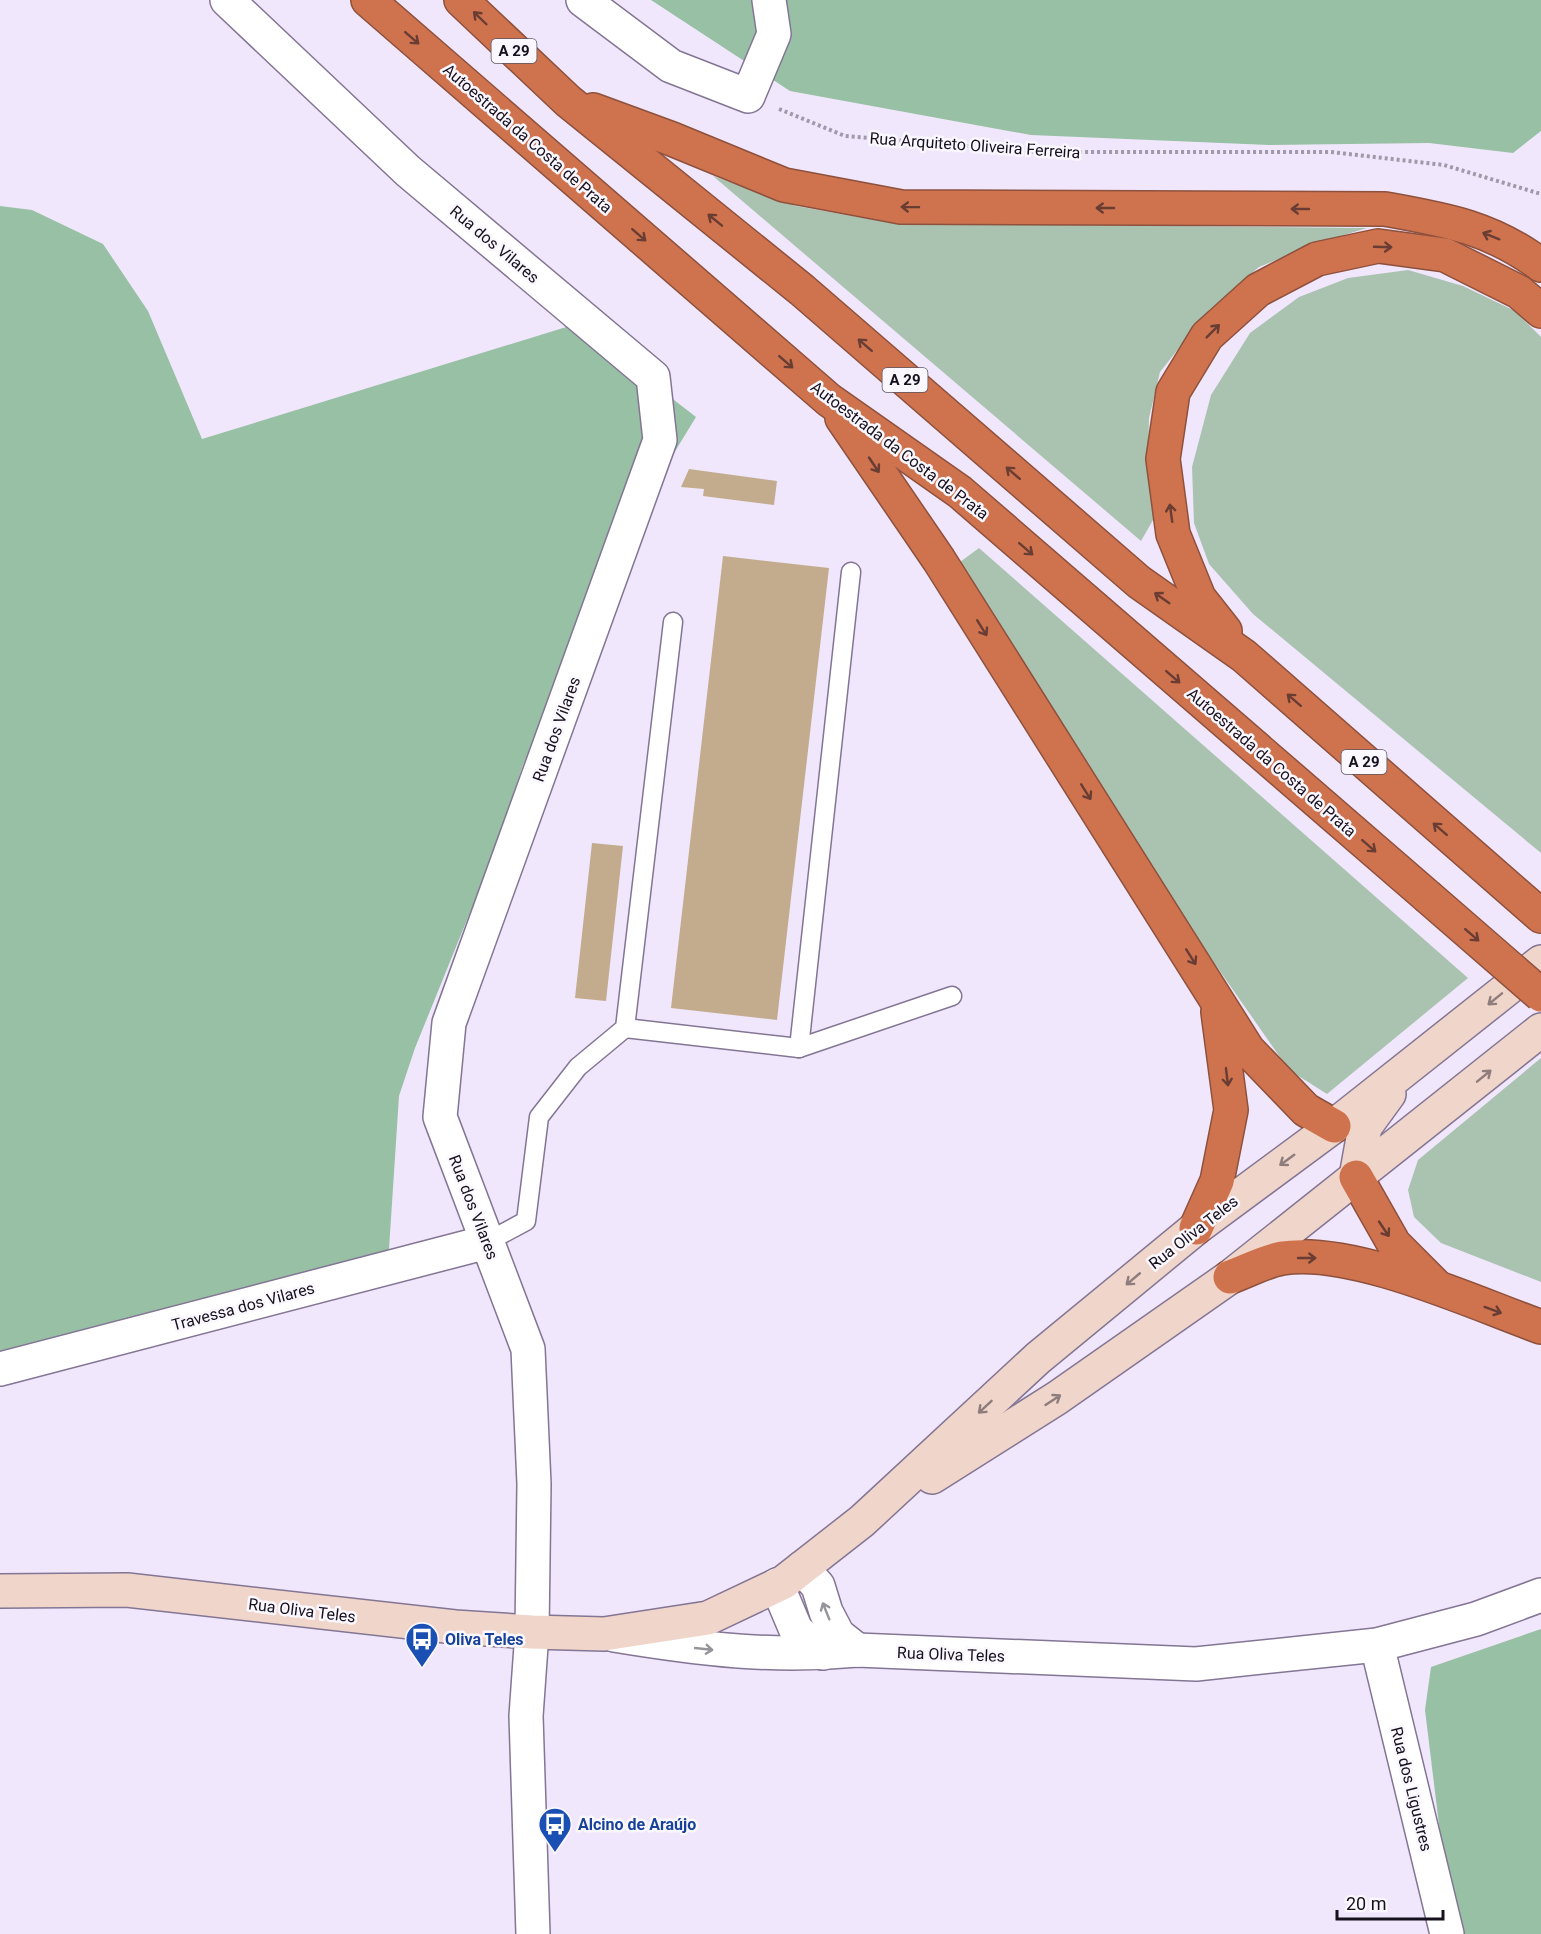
<svg xmlns="http://www.w3.org/2000/svg" width="1541" height="1934" viewBox="0 0 1541 1934" font-family="Roboto,sans-serif">
  <rect width="100%" height="100%" fill="#f1e7fc"/>
  <g fill="#aac3b1">
    <polygon points="713,176 796,206 891,223 1367,228 1318,243 1259,267 1209,310 1160,372 1149,418 1148,467 1157,513 1141,541"/>
    <polygon points="1408,270 1463,286 1515,311 1541,337 1541,853 1253,614 1209,564 1194,523 1192,467 1211,395 1250,333 1299,297 1348,278"/>
    <polygon points="979,548 1468,978 1327,1094 1289,1070 1187,924 960,562"/>
    <polygon points="1541,1058 1541,1282 1441,1243 1414,1217 1408,1190 1418,1160"/>
  </g>
  <g fill="#98c0a4">
    <polygon points="651,0 1541,0 1541,131 1513,153 1429,143 1269,145 1031,135 790,91"/>
    <polygon points="0,206 32,210 103,244 148,311 202,439 576,324 696,417 655,484 523,765 490,863 415,1048 399,1096 389,1249 333,1284 0,1369"/>
    <polygon points="1541,1629 1541,1934 1458,1934 1447,1890 1425,1710 1431,1667"/>
  </g>
  <g fill="#c2ac8d">
    <polygon points="689,469 777,481 774,505 703,496 704,489 681,487"/>
    <polygon points="723,556 829,568 777,1020 671,1008"/>
    <polygon points="592,843 623,846 606,1001 575,998"/>
  </g>
  <g fill="none" stroke-linecap="round" stroke-linejoin="round">
    <defs>
      <g id="service">
        <polyline points="625,1028 799,1048 952,996"/>
        <polyline points="799,1048 851,572"/>
        <polyline points="487,1242 526,1221 539,1117 578,1067 625,1028 673,622"/>
      </g>
      <g id="minor">
        <polyline points="227,0 408,171 653,377 660,440 449,1023 440,1117 528,1349 534,1484 532,1632 526,1716 533,1934"/>
        <polyline points="583,0 671,66 748,96 774,34 769,0"/>
        <polyline points="0,1369 487,1242"/>
        <polyline points="802,1568 818,1586 826,1612 838,1635 857,1650"/>
        <polyline points="777,1585 796,1630 823,1653"/>
        <path d="M614 1635C699 1649 771 1658 857 1650L1196 1664 1377 1645 1476 1619 1541 1595"/>
        <polyline points="1377,1645 1447,1934"/>
      </g>
      <g id="secondary">
        <polyline points="1356,1177 1365,1127 1389,1094"/>
        <polyline points="932,1477 1057,1398 1230,1277 1541,1030"/>
        <polyline points="0,1591 127,1590 455,1627 532,1632 604,1634 708,1618 784,1582 862,1521 1038,1358 1196,1228 1334,1126 1541,962"/>
      </g>
      <g id="motorway">
        <polyline points="368,0 829,400 960,492 1427,896"/>
        <polyline points="461,0 568,101 802,290 1139,582 1244,656 1541,916"/>
        <path d="M593 110 672 139 784 185 901 207 1385 209C1446 220 1490 227 1541 265"/>
        <polyline points="842,418 939,560 1248,1050 1306,1110 1334,1126"/>
        <polyline points="1225,631 1199,598 1173,534 1163,459 1173,392 1207,336 1258,290 1317,259 1378,246 1445,255 1519,292 1541,311"/>
        <polyline points="1356,1177 1394,1244 1434,1284"/>
        <polyline points="1196,1228 1217,1181 1231,1110 1218,1012"/>
        <path d="M1230 1277C1247 1271 1265 1261 1282 1258 1353 1247 1472 1302 1541 1327"/>
      </g>
    </defs>
    <use href="#service" stroke="#837594" stroke-width="21"/>
    <use href="#minor" stroke="#837594" stroke-width="36"/>
    <use href="#secondary" stroke="#837594" stroke-width="36"/>
    <use href="#motorway" stroke="#8e513d" stroke-width="36"/>
    <polyline stroke="#a199aa" stroke-width="4" stroke-dasharray="3 3" stroke-linecap="butt" points="779,109 845,136 1041,152 1331,152 1444,165 1541,194"/>
    <use href="#service" stroke="#fff" stroke-width="18"/>
    <use href="#minor" stroke="#fff" stroke-width="33"/>
    <use href="#secondary" stroke="#f0d5ca" stroke-width="33"/>
    <use href="#motorway" stroke="#ce734e" stroke-width="33"/>
    <defs>
      <polyline id="motorway-bridge" points="1427,896 1541,995"/>
    </defs>
    <use href="#motorway-bridge" stroke="#8e513d" stroke-width="36" stroke-linecap="butt"/>
    <use href="#motorway-bridge" stroke="#ce734e" stroke-width="33"/>
  </g>
  <defs><path id="oneway-shaft" d="M-6 0H5M1.5-3L5.5 0L1.5 3" fill="none" stroke-width="1.6" stroke-linecap="round" stroke-linejoin="round" transform="scale(1.5)"/></defs>
  <g stroke="#693d33">
    <use href="#oneway-shaft" transform="translate(480 18) rotate(-136)"/>
    <use href="#oneway-shaft" transform="translate(412 38) rotate(41)"/>
    <use href="#oneway-shaft" transform="translate(910 207) rotate(-179)"/>
    <use href="#oneway-shaft" transform="translate(1105 208) rotate(-180)"/>
    <use href="#oneway-shaft" transform="translate(1300 209) rotate(-180)"/>
    <use href="#oneway-shaft" transform="translate(715 220) rotate(-141)"/>
    <use href="#oneway-shaft" transform="translate(639 235) rotate(41)"/>
    <use href="#oneway-shaft" transform="translate(1491 236) rotate(-158)"/>
    <use href="#oneway-shaft" transform="translate(1383 247) rotate(2)"/>
    <use href="#oneway-shaft" transform="translate(1213 331) rotate(-45)"/>
    <use href="#oneway-shaft" transform="translate(865 345) rotate(-139)"/>
    <use href="#oneway-shaft" transform="translate(786 362) rotate(41)"/>
    <use href="#oneway-shaft" transform="translate(874 465) rotate(56)"/>
    <use href="#oneway-shaft" transform="translate(1013 473) rotate(-139)"/>
    <use href="#oneway-shaft" transform="translate(1171 513) rotate(-98)"/>
    <use href="#oneway-shaft" transform="translate(1026 549) rotate(41)"/>
    <use href="#oneway-shaft" transform="translate(1162 598) rotate(-145)"/>
    <use href="#oneway-shaft" transform="translate(982 628) rotate(58)"/>
    <use href="#oneway-shaft" transform="translate(1173 677) rotate(41)"/>
    <use href="#oneway-shaft" transform="translate(1294 700) rotate(-139)"/>
    <use href="#oneway-shaft" transform="translate(1086 792) rotate(58)"/>
    <use href="#oneway-shaft" transform="translate(1440 829) rotate(-139)"/>
    <use href="#oneway-shaft" transform="translate(1369 846) rotate(41)"/>
    <use href="#oneway-shaft" transform="translate(1472 935) rotate(41)"/>
    <use href="#oneway-shaft" transform="translate(1191 957) rotate(58)"/>
    <use href="#oneway-shaft" transform="translate(1227 1077) rotate(83)"/>
    <use href="#oneway-shaft" transform="translate(1384 1229) rotate(56)"/>
    <use href="#oneway-shaft" transform="translate(1307 1258)"/>
    <use href="#oneway-shaft" transform="translate(1493 1310) rotate(20)"/>
  </g>
  <g stroke="#8e7d7c">
    <use href="#oneway-shaft" transform="translate(1495 999) rotate(141)"/>
    <use href="#oneway-shaft" transform="translate(1484 1076) rotate(-39)"/>
    <use href="#oneway-shaft" transform="translate(1287 1160) rotate(144)"/>
    <use href="#oneway-shaft" transform="translate(1133 1279) rotate(140)"/>
    <use href="#oneway-shaft" transform="translate(1053 1400) rotate(-33)"/>
    <use href="#oneway-shaft" transform="translate(985 1407) rotate(137)"/>
  </g>
  <g stroke="#979499">
    <use href="#oneway-shaft" transform="translate(826 1611) rotate(-112)"/>
    <use href="#oneway-shaft" transform="translate(704 1649) rotate(6)"/>
  </g>
  <defs>
    <symbol id="bus-pin" viewBox="-11 -11 22 30"><path d="M0 17L-7.5 6A9.5 9.5 0 1 1 7.5 6Z" fill="#1a4fb4" stroke="#faf7fe"/><path d="M-5-6H5V4H4V6H2V4H-2V6H-4V4H-5ZM-3.5-4V0h7V-4ZM-3.5 1.2v1.5H-2V1.2ZM2 1.2v1.5H3.5V1.2Z" fill="#fff"/></symbol>
  </defs>
  <g fill-rule="evenodd">
    <use href="#bus-pin" x="403" y="1620" width="38" height="52"/>
    <use href="#bus-pin" x="536" y="1805" width="38" height="52"/>
  </g>
  <g text-anchor="middle" stroke-width="5" stroke-linejoin="round" paint-order="stroke">
    <g fill="#faf7fe" stroke="#5b5660" stroke-width="1.5">
      <rect x="491.5" y="39" width="45" height="24" rx="4.5"/>
      <rect x="882.5" y="368" width="45" height="24" rx="4.5"/>
      <rect x="1341.5" y="750" width="45" height="24" rx="4.5"/>
    </g>
    <g font-size="15" font-weight="bold" fill="#17111d">
      <text x="514" y="56">A 29</text>
      <text x="905" y="385">A 29</text>
      <text x="1364" y="767">A 29</text>
    </g>
    <g font-size="16" fill="#17111d" stroke="#faf7fe">
      <text transform="translate(528 138) rotate(41)" y="6">Autoestrada da Costa de Prata</text>
      <text transform="translate(975 145) rotate(4)" y="6">Rua Arquiteto Oliveira Ferreira</text>
      <text transform="translate(495 244) rotate(40)" y="6">Rua dos Vilares</text>
      <text transform="translate(900 450) rotate(37)" y="6">Autoestrada da Costa de Prata</text>
      <text transform="translate(556 729) rotate(-70)" y="6">Rua dos Vilares</text>
      <text transform="translate(1272 762) rotate(41)" y="6">Autoestrada da Costa de Prata</text>
      <text transform="translate(474 1207) rotate(69)" y="6">Rua dos Vilares</text>
      <text transform="translate(1193 1232) rotate(-38)" y="6">Rua Oliva Teles</text>
      <text transform="translate(243 1306) rotate(-15)" y="6">Travessa dos Vilares</text>
      <text transform="translate(302 1610) rotate(7)" y="6">Rua Oliva Teles</text>
      <text transform="translate(951 1654) rotate(2)" y="6">Rua Oliva Teles</text>
      <text transform="translate(1412 1789) rotate(76)" y="6">Rua dos Ligustres</text>
    </g>
    <g font-size="16" font-weight="bold" fill="#164399" stroke="#faf7fe" text-anchor="start">
      <text x="445" y="1645">Oliva Teles</text>
      <text x="578" y="1830">Alcino de Araújo</text>
    </g>
  </g>
  <path d="M1337 1910v9h106v-9" fill="none" stroke="#17111d" stroke-width="3"/>
  <text x="1346" y="1910" font-size="18" fill="#17111d" stroke="#faf7fe" stroke-width="4.5" paint-order="stroke">20 m</text>
</svg>
